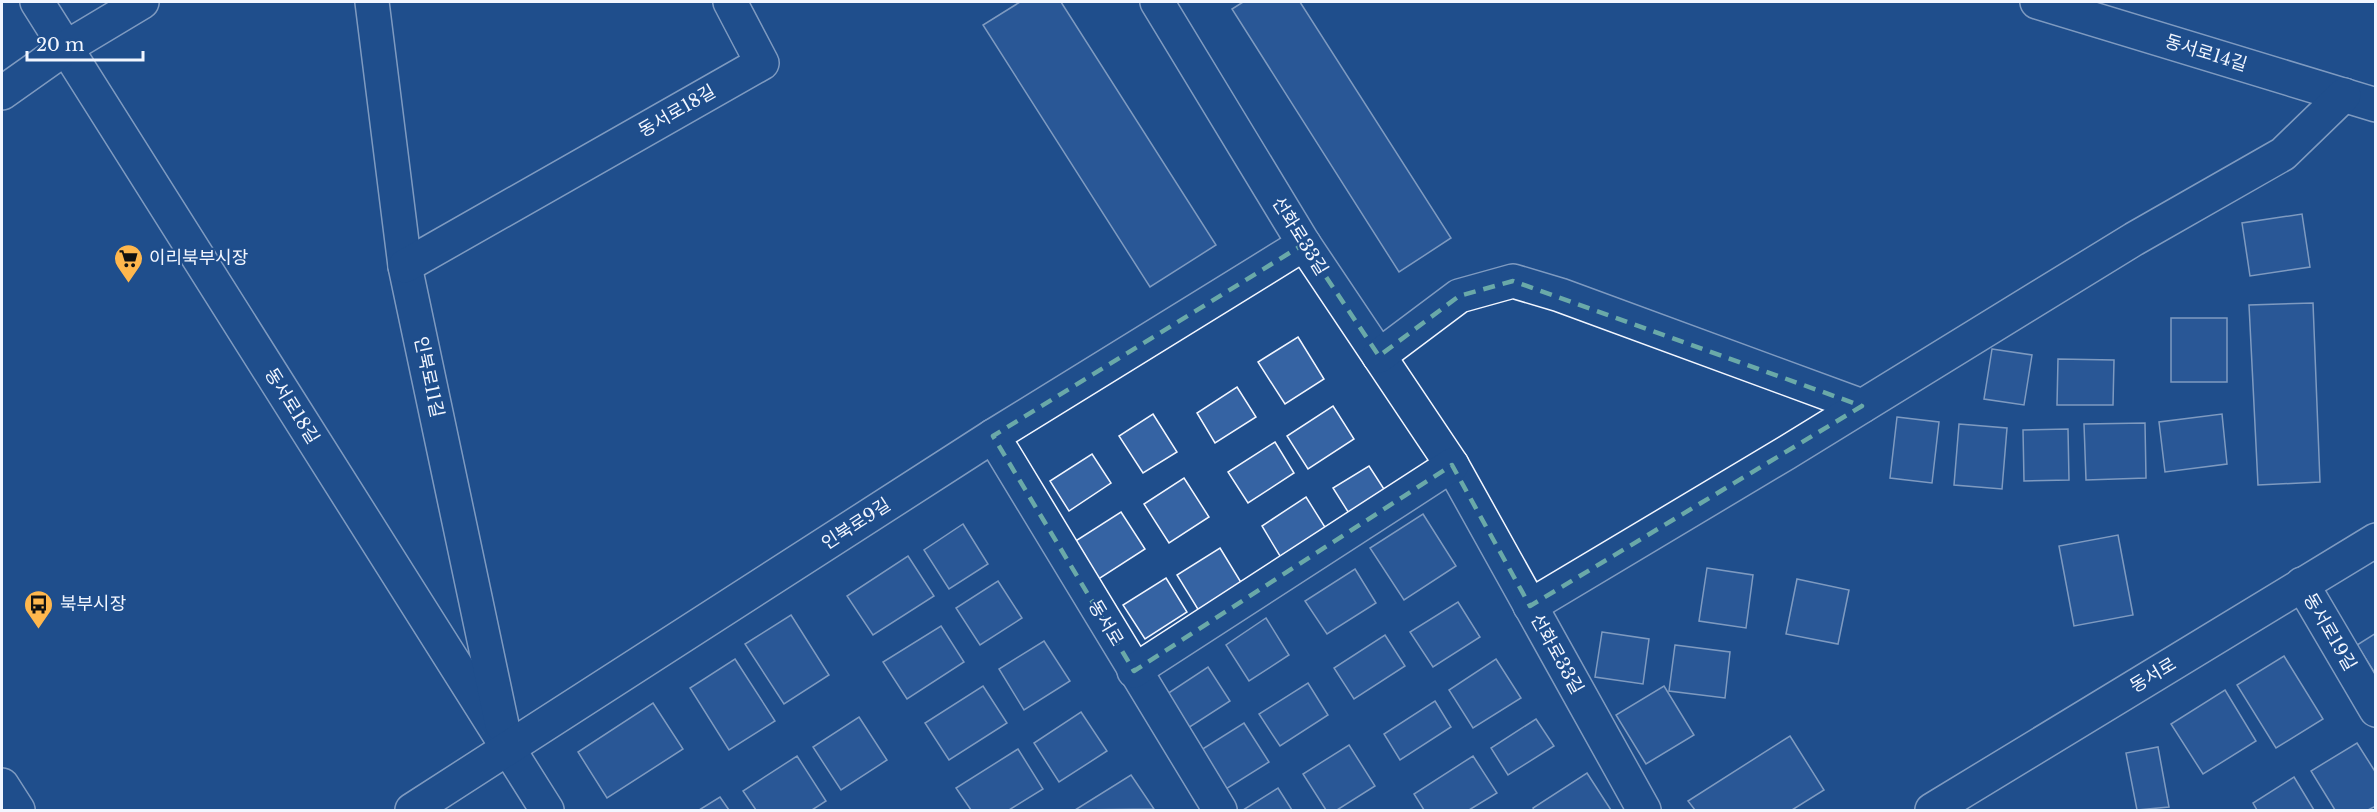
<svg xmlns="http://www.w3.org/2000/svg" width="2377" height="812" viewBox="0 0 2377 812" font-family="'Libre Baskerville','Noto Sans KR',serif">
  <rect width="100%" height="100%" fill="#1f4e8c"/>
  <g fill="#3563a3" stroke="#f2f6ff" stroke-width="1.5">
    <polygon points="1020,2 1061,2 1216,245 1150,287 983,25"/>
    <polygon points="1243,2 1300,2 1451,238 1399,272 1232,9"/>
    <polygon points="2302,214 2310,267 2250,276 2242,223"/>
    <polygon points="2313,303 2320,482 2258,485 2249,305"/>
    <rect x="2171" y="318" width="56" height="64"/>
    <polygon points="1298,337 1324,379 1285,404 1258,362"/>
    <polygon points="1992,349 2032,355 2024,405 1984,399"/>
    <polygon points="2058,359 2114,360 2113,405 2057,405"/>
    <polygon points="1237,387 1256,417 1215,443 1197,413"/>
    <polygon points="1333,406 1354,439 1308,469 1287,436"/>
    <polygon points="1153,414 1177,452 1143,473 1119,436"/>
    <polygon points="2222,414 2227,464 2165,472 2159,422"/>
    <polygon points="1897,417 1939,422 1932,483 1890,478"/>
    <polygon points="2145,423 2146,478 2086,480 2084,424"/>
    <polygon points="1959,424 2007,428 2002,489 1954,485"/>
    <polygon points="2068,429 2069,480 2024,481 2023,430"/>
    <polygon points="1275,442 1294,473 1248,503 1228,472"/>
    <polygon points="1092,454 1111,483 1069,511 1050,481"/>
    <polygon points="1369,466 1393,503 1357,526 1333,488"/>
    <polygon points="1184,478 1209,517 1169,543 1144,504"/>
    <polygon points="1306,497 1328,532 1283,561 1262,526"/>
    <polygon points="1121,512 1145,549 1097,580 1074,542"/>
    <polygon points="1423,514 1456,566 1404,600 1370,548"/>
    <polygon points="963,524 988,564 949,589 924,550"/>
    <polygon points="2118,535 2133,615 2074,626 2059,546"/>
    <polygon points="1220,548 1242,584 1199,611 1177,575"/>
    <polygon points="908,556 934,596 873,635 847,596"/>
    <polygon points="1707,568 1753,575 1746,628 1699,621"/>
    <polygon points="1355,569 1376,603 1327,634 1305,601"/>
    <polygon points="1166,578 1187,612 1145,639 1123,605"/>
    <polygon points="1797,579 1849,590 1838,644 1786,634"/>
    <polygon points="998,581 1022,618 980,645 956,608"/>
    <polygon points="1458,602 1480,637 1433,667 1410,632"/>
    <polygon points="791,615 829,675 784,704 745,644"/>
    <polygon points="1266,618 1289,655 1249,681 1226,645"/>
    <polygon points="941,626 964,662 907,699 883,662"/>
    <polygon points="1602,632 1649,639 1643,684 1595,677"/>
    <polygon points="2376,633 2376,675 2357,645"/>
    <polygon points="1385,635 1405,666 1354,699 1334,668"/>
    <polygon points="1044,641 1070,681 1024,710 999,669"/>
    <polygon points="1675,645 1730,652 1725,698 1669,691"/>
    <polygon points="2284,656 2323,719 2276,748 2237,685"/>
    <polygon points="735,659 775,721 729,750 690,688"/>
    <polygon points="1496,659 1521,698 1473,728 1449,690"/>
    <polygon points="1208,667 1230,701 1185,730 1164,696"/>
    <polygon points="1308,683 1328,715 1280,746 1259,714"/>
    <polygon points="983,686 1007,723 949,760 925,723"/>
    <polygon points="1664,686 1694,735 1646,764 1616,715"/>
    <polygon points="2225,690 2256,741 2203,774 2171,724"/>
    <polygon points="1435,701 1451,727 1400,760 1384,734"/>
    <polygon points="653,703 683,749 607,798 578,752"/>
    <polygon points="1081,712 1107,751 1059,782 1034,743"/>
    <polygon points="859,717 887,760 841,790 813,747"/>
    <polygon points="1536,719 1554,746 1508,775 1491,748"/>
    <polygon points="1244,723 1269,762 1218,794 1193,755"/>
    <polygon points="1790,736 1824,790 1792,810 1695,810 1688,801"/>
    <polygon points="2357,743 2376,773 2376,806 2368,810 2335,810 2311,771"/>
    <polygon points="1349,745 1375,786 1337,810 1326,810 1303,774"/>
    <polygon points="2158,747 2169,807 2137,810 2126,753"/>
    <polygon points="1018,749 1043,789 1009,810 971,810 956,788"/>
    <polygon points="797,756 826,801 812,810 756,810 743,791"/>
    <polygon points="1473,756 1497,793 1469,810 1424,810 1414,794"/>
    <polygon points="1587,773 1611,810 1534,810 1533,808"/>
    <polygon points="1131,775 1154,809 1075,810"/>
    <polygon points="2294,777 2314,810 2257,810 2253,803"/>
    <polygon points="1278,788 1292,810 1243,810"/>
    <polygon points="720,797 729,810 699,810"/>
  </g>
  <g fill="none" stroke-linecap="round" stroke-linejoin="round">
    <defs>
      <g id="minor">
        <polyline points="37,2 547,810"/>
        <polyline points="372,2 405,266 502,725"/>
        <polyline points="1157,2 1304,244 1452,465 1644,810"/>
        <polyline points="2037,2 2376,105"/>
        <polyline points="2,93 67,47 142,2"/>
        <polyline points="405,266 762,63 730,2"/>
        <polyline points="1379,356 1459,296 1513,281 1560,295 1862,406"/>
        <polyline points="993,436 1220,810"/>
        <polyline points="2302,584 2376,710"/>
        <polyline points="1530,606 1786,453 2134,239 2283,154 2344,95"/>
        <polyline points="1134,671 1452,465"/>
        <polyline points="412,810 993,436 1304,244"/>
      </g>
      <g id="tertiary">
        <polyline points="2,785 18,810"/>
        <polyline points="1932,810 2376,540"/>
      </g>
    </defs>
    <use href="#minor" stroke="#f2f6ff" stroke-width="36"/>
    <use href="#tertiary" stroke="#f2f6ff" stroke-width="36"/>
    <use href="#minor" stroke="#1f4e8c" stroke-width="33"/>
    <use href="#tertiary" stroke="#1f4e8c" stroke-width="33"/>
  </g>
  <path d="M0 0H2377V812H0ZM1304 244 1379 356 1459 296 1513 281 1862 406 1530 606 1452 465 1134 671 993 436Z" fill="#1f4e8c" fill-opacity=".55" fill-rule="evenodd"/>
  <path fill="none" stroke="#6aa9a8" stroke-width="4.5" stroke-dasharray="12 8" stroke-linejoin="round" d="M1304 244 1379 356 1459 296 1513 281 1862 406 1530 606 1452 465 1134 671 993 436Z"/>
  <defs>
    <symbol id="supermarket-pin" viewBox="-11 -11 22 30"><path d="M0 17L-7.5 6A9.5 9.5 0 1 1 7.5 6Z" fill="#ffb74d" stroke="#1f4e8c"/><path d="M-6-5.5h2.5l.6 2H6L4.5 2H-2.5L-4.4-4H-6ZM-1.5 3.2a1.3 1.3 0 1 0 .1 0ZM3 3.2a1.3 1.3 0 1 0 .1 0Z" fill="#111"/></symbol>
    <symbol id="bus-pin" viewBox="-11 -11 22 30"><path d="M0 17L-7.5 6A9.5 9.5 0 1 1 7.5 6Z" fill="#ffb74d" stroke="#1f4e8c"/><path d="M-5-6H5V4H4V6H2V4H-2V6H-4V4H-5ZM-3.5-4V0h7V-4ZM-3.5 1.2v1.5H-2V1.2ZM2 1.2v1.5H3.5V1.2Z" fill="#111"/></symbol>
  </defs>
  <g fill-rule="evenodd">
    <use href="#supermarket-pin" x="112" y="242" width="33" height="45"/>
    <use href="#bus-pin" x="22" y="588" width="33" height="45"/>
  </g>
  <g text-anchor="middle" stroke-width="4.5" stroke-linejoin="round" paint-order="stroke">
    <g font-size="18" fill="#f2f6ff" stroke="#1f4e8c">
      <text transform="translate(2206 53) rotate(17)" y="6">동서로14길</text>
      <text transform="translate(677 111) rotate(-30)" y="6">동서로18길</text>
      <text transform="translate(1300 236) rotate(58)" y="6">선화로33길</text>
      <text transform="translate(429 377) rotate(78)" y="6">인북로11길</text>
      <text transform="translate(292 406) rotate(58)" y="6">동서로18길</text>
      <text transform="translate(856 524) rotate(-33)" y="6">인북로9길</text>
      <text transform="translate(1106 623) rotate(59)" y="6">동서로</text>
      <text transform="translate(2330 632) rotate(60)" y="6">동서로19길</text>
      <text transform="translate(1557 654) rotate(61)" y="6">선화로33길</text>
      <text transform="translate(2153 675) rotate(-31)" y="6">동서로</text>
    </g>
    <g font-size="18" fill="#f2f6ff" stroke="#1f4e8c" text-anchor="start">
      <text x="149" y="264">이리북부시장</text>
      <text x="60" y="610">북부시장</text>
    </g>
  </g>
  <rect width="2377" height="812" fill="none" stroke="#f2f6ff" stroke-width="6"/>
  <path d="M27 51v9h116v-9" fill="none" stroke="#f2f6ff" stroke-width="3"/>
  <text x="36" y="51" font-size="18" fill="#f2f6ff" stroke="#1f4e8c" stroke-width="4.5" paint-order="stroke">20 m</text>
</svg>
